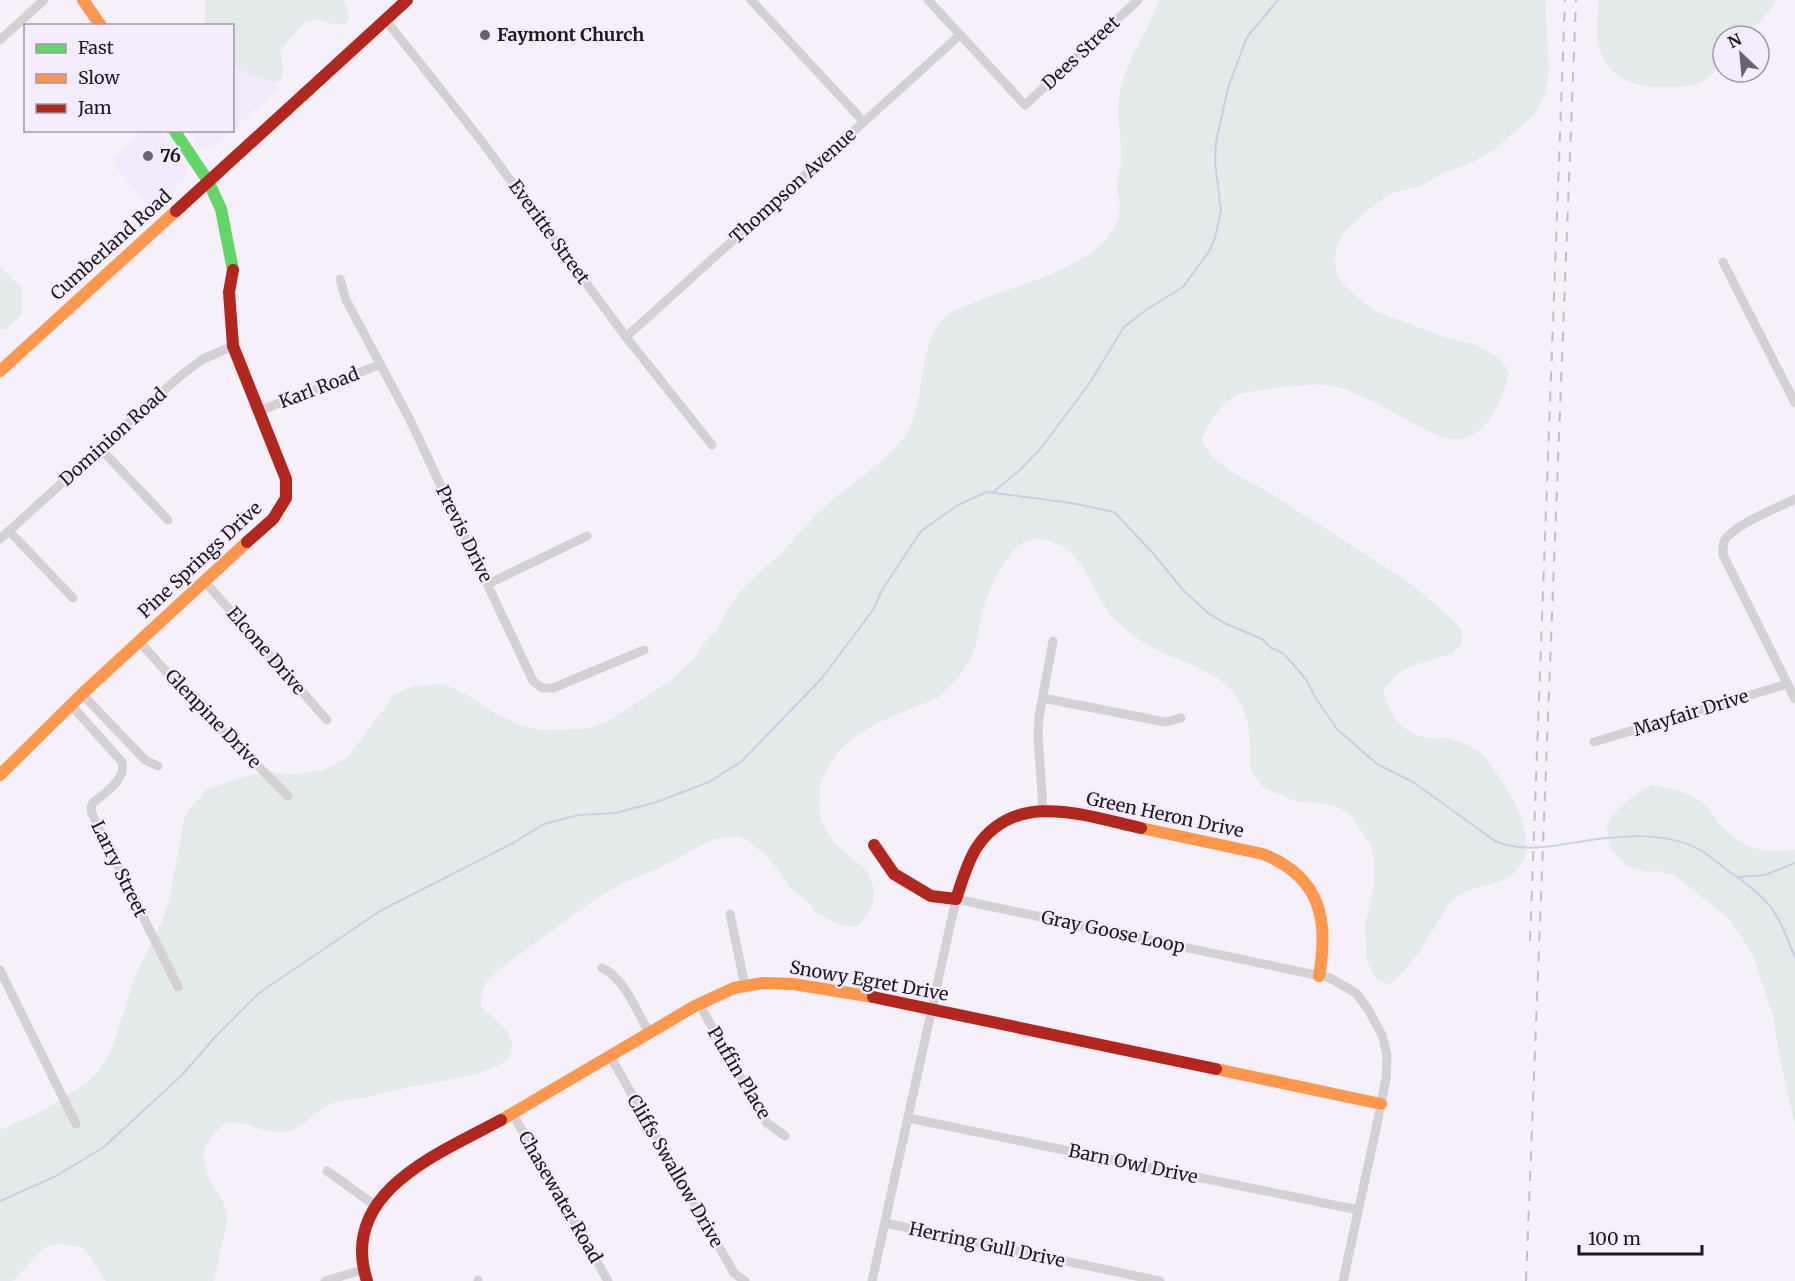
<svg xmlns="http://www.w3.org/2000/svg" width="1795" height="1281" viewBox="0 0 1795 1281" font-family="Merriweather,serif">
  <rect width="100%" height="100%" fill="#f5f0fa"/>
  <g fill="#f2e9fc">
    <polygon points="233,62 241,70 275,83 279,88 217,145 204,148 197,144 187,131 232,130"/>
    <polygon points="146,131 159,131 187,170 184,179 179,185 151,210 110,160"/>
  </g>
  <g fill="#e2ebe9">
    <polygon points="205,0 344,0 349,17 345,24 336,25 319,19 304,23 280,50 283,69 281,80 275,83 241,70 233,62 232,26 206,25"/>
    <path d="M1159 0H1545L1549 69 1546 93 1533 116 1495 149 1471 163 1443 173 1418 187 1392 193 1374 205 1344 232 1337 246 1335 260 1337 277 1347 288 1373 310 1444 337 1474 344 1500 358 1509 373C1502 402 1484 447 1446 438 1437 436 1429 431 1421 427 1396 415 1373 399 1347 390 1321 381 1297 385 1270 389 1260 391 1247 391 1238 395 1220 403 1210 423 1201 440L1211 456 1233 473 1270 493 1410 583 1450 617 1463 631 1461 645 1453 653 1409 667 1398 674 1384 689C1384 699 1388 705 1393 714 1399 727 1415 737 1429 738 1435 739 1442 737 1448 738 1458 741 1472 746 1481 753 1486 757 1491 765 1495 771 1512 795 1542 843 1517 870 1501 889 1469 883 1452 901 1447 907 1443 914 1439 920 1424 944 1411 968 1389 985L1377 979 1367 962 1365 925 1374 883V862L1371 845 1352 817 1340 808 1324 804 1295 801 1264 788 1250 770C1250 743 1252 719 1236 696 1219 671 1184 663 1159 651 1142 642 1124 631 1112 616 1090 591 1084 547 1046 540 1037 538 1028 539 1020 545 1007 553 988 591 984 606 980 621 979 636 974 650 968 667 957 679 946 691 938 699 928 702 918 706 887 719 855 729 835 757 828 767 821 778 820 790 819 801 819 815 824 826 832 846 853 856 867 872 870 875 871 880 872 884 877 903 870 915 856 927L840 925 817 913 808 902 791 889 770 859 749 841 738 836 713 839 663 866 623 883 597 898 502 967 485 984 481 998V1007C493 1018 515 1032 512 1050 510 1074 433 1082 413 1086 396 1089 380 1095 363 1098 354 1100 345 1099 336 1102 318 1108 301 1130 285 1132 270 1134 258 1128 245 1124 240 1122 232 1123 227 1122L217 1130 207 1143 203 1154 209 1179 224 1203 228 1216 214 1281H106L86 1251 80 1247 58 1244 45 1247 13 1281H0V1130L45 1110 87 1083 101 1067 112 1049 135 976 158 930 168 905 185 815 207 789 246 776 270 772 292 775 324 770 348 757 395 694 413 686 444 684 467 695 491 711 520 725 541 730 585 729 607 722 671 680 694 658 712 632 714 635C722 621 729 605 740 592 751 578 766 568 779 555 794 540 807 523 822 509 849 484 882 466 904 437 930 403 913 339 950 313 956 309 964 307 971 304 1014 284 1092 271 1115 226 1123 211 1119 201 1117 186 1117 177 1121 168 1121 159 1122 140 1117 120 1119 101 1122 64 1148 34 1159 0Z"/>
    <path d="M1599 0H1776L1770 10 1747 36H1723V62C1717 68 1711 77 1704 81 1694 86 1683 87 1672 87 1640 88 1613 84 1600 50 1594 35 1598 17 1599 0Z"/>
    <polygon points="0,267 22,288 22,314 5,330 0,329"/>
    <path d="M1651 785C1665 787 1690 793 1701 801 1708 806 1713 816 1719 823 1746 851 1758 852 1795 850V1126L1780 1059 1773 1016 1754 959 1742 937 1728 918 1674 875 1658 871 1647 872 1627 866 1609 847C1609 840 1606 829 1608 823 1612 810 1640 791 1651 785Z"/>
  </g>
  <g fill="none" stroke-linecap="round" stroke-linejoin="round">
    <g stroke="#c4d1e4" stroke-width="2">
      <polyline points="993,492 1019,471 1041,448 1089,384 1124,327 1146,310 1183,287 1210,250 1215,238 1221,211 1215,162 1216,142 1228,88 1247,37 1278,0"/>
      <polyline points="1738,877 1765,875 1795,863"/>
      <path d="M0 1201 56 1176 104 1147 183 1074 215 1037 259 993 380 911 513 843 544 824 578 815 615 813 654 803 709 782 742 761 822 678 873 610 882 590 921 531 958 505 987 492 1071 503 1114 512 1152 552 1183 590 1208 613 1224 623 1262 639 1271 648 1283 653 1306 679 1315 697 1337 729 1377 764 1413 782 1495 841C1528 855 1564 843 1598 839 1632 835 1670 833 1700 850 1711 856 1720 865 1730 872 1741 879 1760 894 1768 904 1781 918 1787 940 1795 957"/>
    </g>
    <g stroke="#d3d1d3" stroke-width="9">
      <polyline points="751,0 864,122"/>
      <polyline points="928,0 1025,105 1138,0"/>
      <polyline points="385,19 480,139 626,337 712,445"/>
      <polyline points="0,40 44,0"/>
      <polyline points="1723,262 1795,403"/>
      <polyline points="340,279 346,300 409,418 533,681 542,688 553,688 644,650"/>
      <polyline points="626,337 960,35"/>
      <polyline points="259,411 379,365"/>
      <polyline points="100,448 168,520"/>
      <path d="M1795 499C1775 509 1743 521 1727 537 1722 542 1723 548 1723 555L1795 699"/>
      <polyline points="9,531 73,598"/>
      <polyline points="0,539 179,377 203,359 233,346"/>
      <polyline points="205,582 327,720"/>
      <polyline points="488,584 587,536"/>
      <polyline points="139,641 186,694 288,796"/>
      <polyline points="82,694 145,760 158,766"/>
      <polyline points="1043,698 1165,722 1181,718"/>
      <path d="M71 705 122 762C126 780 106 792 93 803L91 808 92 814 178 987"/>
      <polyline points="1594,742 1787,684"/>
      <polyline points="1043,810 1038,736 1039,717 1053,641"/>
      <polyline points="730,914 745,986"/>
      <path d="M602 968C623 976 638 1013 649 1033"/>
      <polyline points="0,970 76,1124"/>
      <polyline points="699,1004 767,1123 785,1136"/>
      <polyline points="610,1056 734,1273 745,1281"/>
      <polyline points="512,1113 608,1281"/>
      <polyline points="908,1118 1358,1210"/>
      <polyline points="327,1171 376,1206"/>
      <polyline points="885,1223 1160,1281"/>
      <polyline points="325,1281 362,1270"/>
      <polyline points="478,1281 478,1280"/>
      <polyline points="872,1281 956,899 1330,978 1356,993 1368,1009 1382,1035 1387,1055 1386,1079 1376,1129 1343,1281"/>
    </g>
    <polyline stroke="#63d668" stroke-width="12" points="174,130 208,181 221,209 233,270"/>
    <g stroke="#ff974d" stroke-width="12">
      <polyline points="83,0 101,26"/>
      <polyline points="0,371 176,211"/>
      <polyline points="0,775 82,694 247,542"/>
      <path d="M1141 828 1263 854C1321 877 1329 920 1319 976"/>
      <polyline points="1216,1069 1381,1104"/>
      <polyline points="501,1120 695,1006 734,988 763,983 793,984 873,997"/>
    </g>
    <g stroke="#b3261e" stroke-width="12">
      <polyline points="176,211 407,0"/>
      <polyline points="233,270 229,292 233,346 286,479 286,498 273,519 247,542"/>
      <path d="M874 845 894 874 931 896 956 899C962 882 967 862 977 847 1016 789 1086 816 1141 828"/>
      <polyline points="873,997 1216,1069"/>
      <path d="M367 1281C338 1192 440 1153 501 1120"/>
    </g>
    <g stroke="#c0bfc2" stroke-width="2" stroke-dasharray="10 10" stroke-linecap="butt">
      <polyline points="1530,941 1565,0"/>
      <polyline points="1526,1281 1576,0"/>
    </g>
  </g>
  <g fill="#68636d" stroke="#f5edfd" stroke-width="2">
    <circle cx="485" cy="35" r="6"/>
    <circle cx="148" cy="156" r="6"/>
  </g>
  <g text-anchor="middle" stroke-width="4.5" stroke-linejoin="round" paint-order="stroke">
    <g font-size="18" font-weight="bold" fill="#1c1721" stroke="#f5edfd" text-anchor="start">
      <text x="497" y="41">Faymont Church</text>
      <text x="160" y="162">76</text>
    </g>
    <g font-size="18" fill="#1c1721" stroke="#f5edfd">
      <text transform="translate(1081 53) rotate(-43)" y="6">Dees Street</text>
      <text transform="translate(793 186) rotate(-42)" y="6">Thompson Avenue</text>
      <text transform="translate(549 232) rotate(54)" y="6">Everitte Street</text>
      <text transform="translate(111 245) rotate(-42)" y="6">Cumberland Road</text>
      <text transform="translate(319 388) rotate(-21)" y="6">Karl Road</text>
      <text transform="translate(113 437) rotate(-42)" y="6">Dominion Road</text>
      <text transform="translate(464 534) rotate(64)" y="6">Previs Drive</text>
      <text transform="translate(200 560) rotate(-43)" y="6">Pine Springs Drive</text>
      <text transform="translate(266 651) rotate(49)" y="6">Elcone Drive</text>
      <text transform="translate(1691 713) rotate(-17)" y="6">Mayfair Drive</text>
      <text transform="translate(213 719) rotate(46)" y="6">Glenpine Drive</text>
      <text transform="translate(1165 815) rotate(12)" y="6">Green Heron Drive</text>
      <text transform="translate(119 869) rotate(64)" y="6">Larry Street</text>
      <text transform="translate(1113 932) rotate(12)" y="6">Gray Goose Loop</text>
      <text transform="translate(869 981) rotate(10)" y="6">Snowy Egret Drive</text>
      <text transform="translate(739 1073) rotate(59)" y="6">Puffin Place</text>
      <text transform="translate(1133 1164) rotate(12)" y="6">Barn Owl Drive</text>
      <text transform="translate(675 1171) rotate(60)" y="6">Cliffs Swallow Drive</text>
      <text transform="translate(560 1197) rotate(60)" y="6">Chasewater Road</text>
      <text transform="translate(987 1245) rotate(12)" y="6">Herring Gull Drive</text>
    </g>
  </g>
  <rect x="24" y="24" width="210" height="108" fill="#f5edfd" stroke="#9e97a5" stroke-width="1.5"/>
  <rect x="36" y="44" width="30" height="9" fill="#63d668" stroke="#9e97a5" stroke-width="1.5"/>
  <text x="78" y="54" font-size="18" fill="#1c1721">Fast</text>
  <rect x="36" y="74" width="30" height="9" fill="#ff974d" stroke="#9e97a5" stroke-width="1.5"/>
  <text x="78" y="84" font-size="18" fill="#1c1721">Slow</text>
  <rect x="36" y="104" width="30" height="9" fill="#b3261e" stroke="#9e97a5" stroke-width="1.5"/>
  <text x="78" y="114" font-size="18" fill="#1c1721">Jam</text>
  <g transform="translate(1741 54) rotate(334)"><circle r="28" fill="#f5edfd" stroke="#9e97a5" stroke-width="1.5"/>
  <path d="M0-4.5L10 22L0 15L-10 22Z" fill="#68636d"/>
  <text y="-9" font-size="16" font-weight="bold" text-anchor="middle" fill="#1c1721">N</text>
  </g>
  <path d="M1579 1245v9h123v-9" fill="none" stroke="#1c1721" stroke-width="3"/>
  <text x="1588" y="1245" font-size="18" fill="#1c1721" stroke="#f5edfd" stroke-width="4.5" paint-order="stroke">100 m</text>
</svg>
